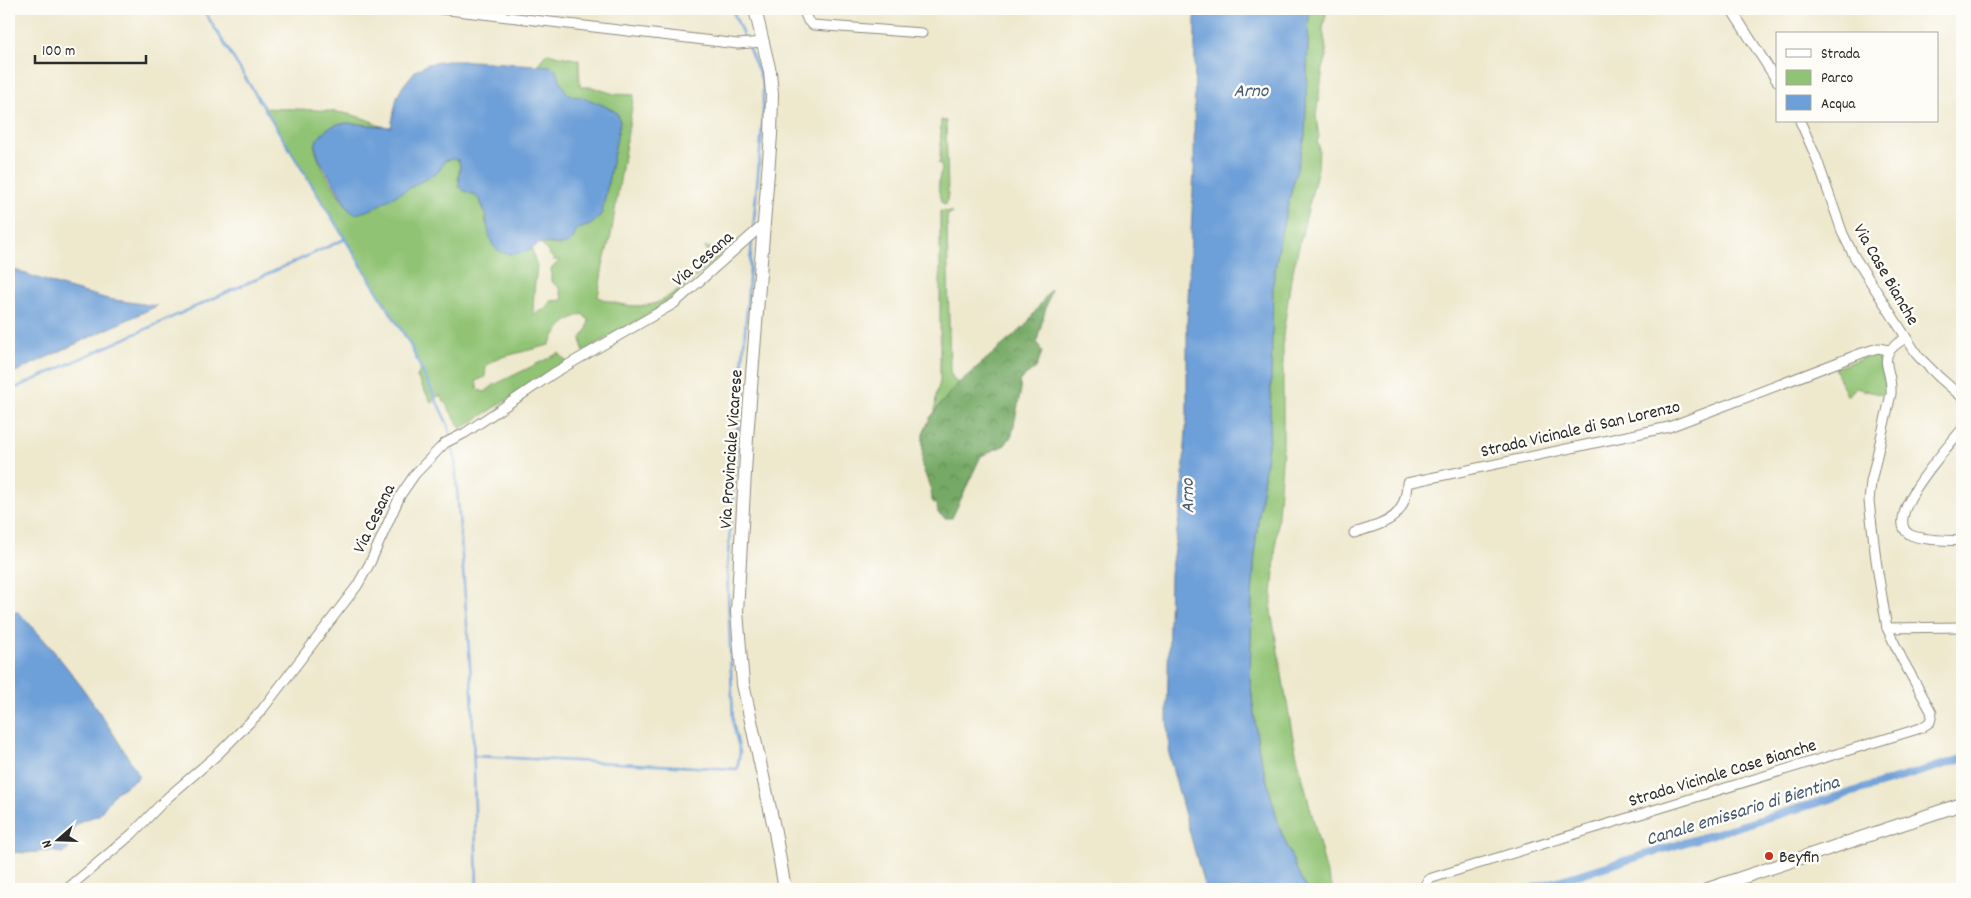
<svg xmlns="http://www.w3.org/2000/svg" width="1971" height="898" viewBox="0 0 1971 898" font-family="Dekko,sans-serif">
  <defs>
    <pattern id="forest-crowns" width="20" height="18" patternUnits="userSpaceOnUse" patternTransform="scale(1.25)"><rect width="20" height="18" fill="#74a965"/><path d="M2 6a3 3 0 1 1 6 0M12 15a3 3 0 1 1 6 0" fill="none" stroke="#5f8a53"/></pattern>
  </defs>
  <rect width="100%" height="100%" fill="#fdfcf7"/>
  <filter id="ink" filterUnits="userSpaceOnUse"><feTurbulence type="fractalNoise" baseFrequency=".02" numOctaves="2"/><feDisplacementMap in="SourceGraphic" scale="10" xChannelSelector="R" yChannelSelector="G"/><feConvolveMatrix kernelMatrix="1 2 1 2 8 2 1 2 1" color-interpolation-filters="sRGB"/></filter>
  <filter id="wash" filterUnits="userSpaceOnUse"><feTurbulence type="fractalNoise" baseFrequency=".0096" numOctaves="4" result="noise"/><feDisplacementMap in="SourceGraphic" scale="20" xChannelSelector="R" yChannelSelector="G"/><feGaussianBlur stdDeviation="1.12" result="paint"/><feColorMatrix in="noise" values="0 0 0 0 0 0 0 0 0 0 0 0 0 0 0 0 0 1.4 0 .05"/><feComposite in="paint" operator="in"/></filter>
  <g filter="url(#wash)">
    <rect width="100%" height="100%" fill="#eee8cd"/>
    <g fill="#90c373" stroke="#5e774f">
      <polygon points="1309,9 1327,9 1323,29 1327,56 1323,69 1316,116 1319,137 1317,142 1319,146 1318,168 1291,279 1283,335 1283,448 1271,611 1294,744 1326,870 1333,889 1307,889 1301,880 1280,829 1258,747 1250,679 1252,597 1256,538 1270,430 1273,283 1281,233 1305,136"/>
      <path d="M547 53 579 60 580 87H592L614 94 634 95 611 235 603 265 598 297C615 305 643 310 661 301 675 294 694 275 706 264L708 256 705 247 726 251 666 304 583 352 581 338 587 330 589 320 582 314C564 321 559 327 549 345L498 358 486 366 485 377 476 381 478 390 485 392 494 385 559 353 567 362 461 429 441 396 435 397 432 404 417 377 421 368 408 341 264 108C303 110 347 107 381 126L347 123 317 139C317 142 315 144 315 147 316 162 343 205 355 214L440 170 444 161 452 159 458 160 460 165 458 180 479 199 485 212 486 224 505 253 524 252 532 249 537 267 534 291 533 314 546 309 550 301 563 300 559 288 551 281V269L560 260H554L541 243 561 245 573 239 577 229 582 228 602 213 620 122 617 113C608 107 598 103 588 100 581 98 575 98 569 94 551 80 570 67 537 65Z"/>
      <path d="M941 120 946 121 948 194 946 205 942 203C938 194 937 178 942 170L941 164 938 163 940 161Z"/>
      <polygon points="940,211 953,212 948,215 947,220 950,372 954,380 959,383 935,411 936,395 940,382"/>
      <path d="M1874 354C1884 364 1889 381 1886 396L1856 388 1847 396 1835 368Z"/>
    </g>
    <polygon fill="url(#forest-crowns)" stroke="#506a48" points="1051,289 1037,341 1042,352 1036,368 1019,381 1021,390 1012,435 1005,445 981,456 952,518 945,518 938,513 937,506 932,501 931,490 922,466 923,434 930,418 955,386 1025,326"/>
    <g fill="#6d9fd8" stroke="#4c6582">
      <polygon points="1195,9 1309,9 1305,136 1281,233 1273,283 1270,430 1256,538 1252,597 1250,679 1258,747 1280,829 1301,880 1307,889 1205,889 1170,760 1167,719 1170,574 1181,506 1187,415 1187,323 1194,168"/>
      <path d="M447 61H472L551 66C562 74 559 87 570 95 574 97 577 96 581 97 590 99 611 108 617 113L620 122 602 213C593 225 590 226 577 229 575 233 574 237 572 240 565 249 551 242 542 243 536 244 531 250 525 252 477 263 495 221 479 199 474 193 465 193 459 187L460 165 458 160 452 159 444 161 440 170 435 174 370 210 355 214 349 210 319 159 315 147 317 139 328 128 338 124 347 123 391 127 397 97 403 86 415 71 428 64Z"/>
      <polygon points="9,268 61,286 108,299 157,306 9,375"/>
      <path d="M14 612H18C66 660 104 716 138 774V778L115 793 99 815 81 821 73 828 68 850 63 853 50 851 26 853 9 852V615Z"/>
    </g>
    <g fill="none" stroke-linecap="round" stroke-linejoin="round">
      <g stroke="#6d9fd8" stroke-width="2.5">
        <polyline points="203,9 408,341 448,425 451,437"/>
        <polyline points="732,9 760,75 763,86 763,117 753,231"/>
        <polyline points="9,391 345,239"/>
        <polyline points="452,443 455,461 472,692 477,889"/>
        <polyline points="474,756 737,769 740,752 733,723 727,569 752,239"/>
      </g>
      <polyline stroke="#6d9fd8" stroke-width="8" points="1531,889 1962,759"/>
    </g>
  </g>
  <g filter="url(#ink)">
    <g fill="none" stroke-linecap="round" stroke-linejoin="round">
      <defs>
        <g id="minor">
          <polyline points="440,9 738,44 763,42"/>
          <polyline points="803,9 808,21 813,25 922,33"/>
          <polyline points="1731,9 1777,81"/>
          <polyline points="1800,121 1816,157 1843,234 1854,256 1918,356 1939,377 1962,397"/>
          <path d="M1962 429C1950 445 1882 517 1909 534 1921 541 1948 540 1962 541"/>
          <path d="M1354 533C1384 523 1406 520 1407 483L1669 427 1862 353 1878 348 1889 350"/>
          <polyline points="1887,628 1962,627"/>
          <polyline points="67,889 132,834 167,798 218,754 261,711 357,586 370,563 400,496 415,474 445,443 465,433 554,373 675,303 764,224"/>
          <path d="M1423 889 1428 880 1432 878 1921 728 1930 722 1932 713 1902 659 1887 628 1876 560 1869 501 1871 482 1891 394C1893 366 1872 357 1906 338"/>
        </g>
        <g id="secondary">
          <polyline points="755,9 770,72 772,94 771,135 747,438 737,612 743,684 775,832 785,889"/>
          <polyline points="1708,889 1962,804"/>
        </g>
      </defs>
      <use href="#minor" stroke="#8c8a7c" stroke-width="11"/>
      <use href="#secondary" stroke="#8c8a7c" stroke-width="14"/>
      <use href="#minor" stroke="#fff" stroke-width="9"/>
      <use href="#secondary" stroke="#fff" stroke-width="12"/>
    </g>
  </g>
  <circle fill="#c8321e" stroke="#fdfcf7" stroke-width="2" cx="1769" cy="856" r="5"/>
  <g text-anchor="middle" stroke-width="5" stroke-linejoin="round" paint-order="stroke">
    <g font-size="18" fill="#2b2b2b" stroke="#fdfcf7">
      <text transform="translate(702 258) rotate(-41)" y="6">Via Cesana</text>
      <text transform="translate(1887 274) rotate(60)" y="6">Via Case Bianche</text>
      <text transform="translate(1580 428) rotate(-13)" y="6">Strada Vicinale di San Lorenzo</text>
      <text transform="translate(730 449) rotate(-86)" y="6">Via Provinciale Vicarese</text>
      <text transform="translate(373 518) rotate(-64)" y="6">Via Cesana</text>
      <text transform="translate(1722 772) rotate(-17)" y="6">Strada Vicinale Case Bianche</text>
    </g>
    <g font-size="18" fill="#2b2b2b" stroke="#fdfcf7" text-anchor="start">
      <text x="1779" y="862">Beyfin</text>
    </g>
    <g font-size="19" font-style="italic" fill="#455970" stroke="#fdfcf7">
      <text x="1251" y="96">Arno</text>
      <text transform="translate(1186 496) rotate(-91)" y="7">Arno</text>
      <text transform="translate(1742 809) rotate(-17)" y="7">Canale emissario di Bientina</text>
    </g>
  </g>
  <rect width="1971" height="898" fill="none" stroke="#fdfcf7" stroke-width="30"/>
  <rect x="1776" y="32" width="162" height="90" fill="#fdfcf7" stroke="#a9a8a5"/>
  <rect x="1786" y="49" width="25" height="8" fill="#ffffff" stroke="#a9a8a5"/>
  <text x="1821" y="58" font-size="15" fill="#2b2b2b">Strada</text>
  <rect x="1786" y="70" width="25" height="15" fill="#90c373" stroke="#a9a8a5"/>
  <text x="1821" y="82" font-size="15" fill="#2b2b2b">Parco</text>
  <rect x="1786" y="95" width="25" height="15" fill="#6d9fd8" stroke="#a9a8a5"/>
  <text x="1821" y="108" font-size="15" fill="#2b2b2b">Acqua</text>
  <g transform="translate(58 840) rotate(250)" stroke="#fdfcf7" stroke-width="4" paint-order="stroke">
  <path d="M0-4L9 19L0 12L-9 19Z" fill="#2b2b2b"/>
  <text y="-8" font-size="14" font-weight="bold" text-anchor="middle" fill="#2b2b2b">N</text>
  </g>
  <path d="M35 55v8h111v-8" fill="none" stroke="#2b2b2b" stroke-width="2.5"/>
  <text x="42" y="55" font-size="15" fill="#2b2b2b" stroke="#fdfcf7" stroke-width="4" paint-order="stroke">100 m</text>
</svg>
